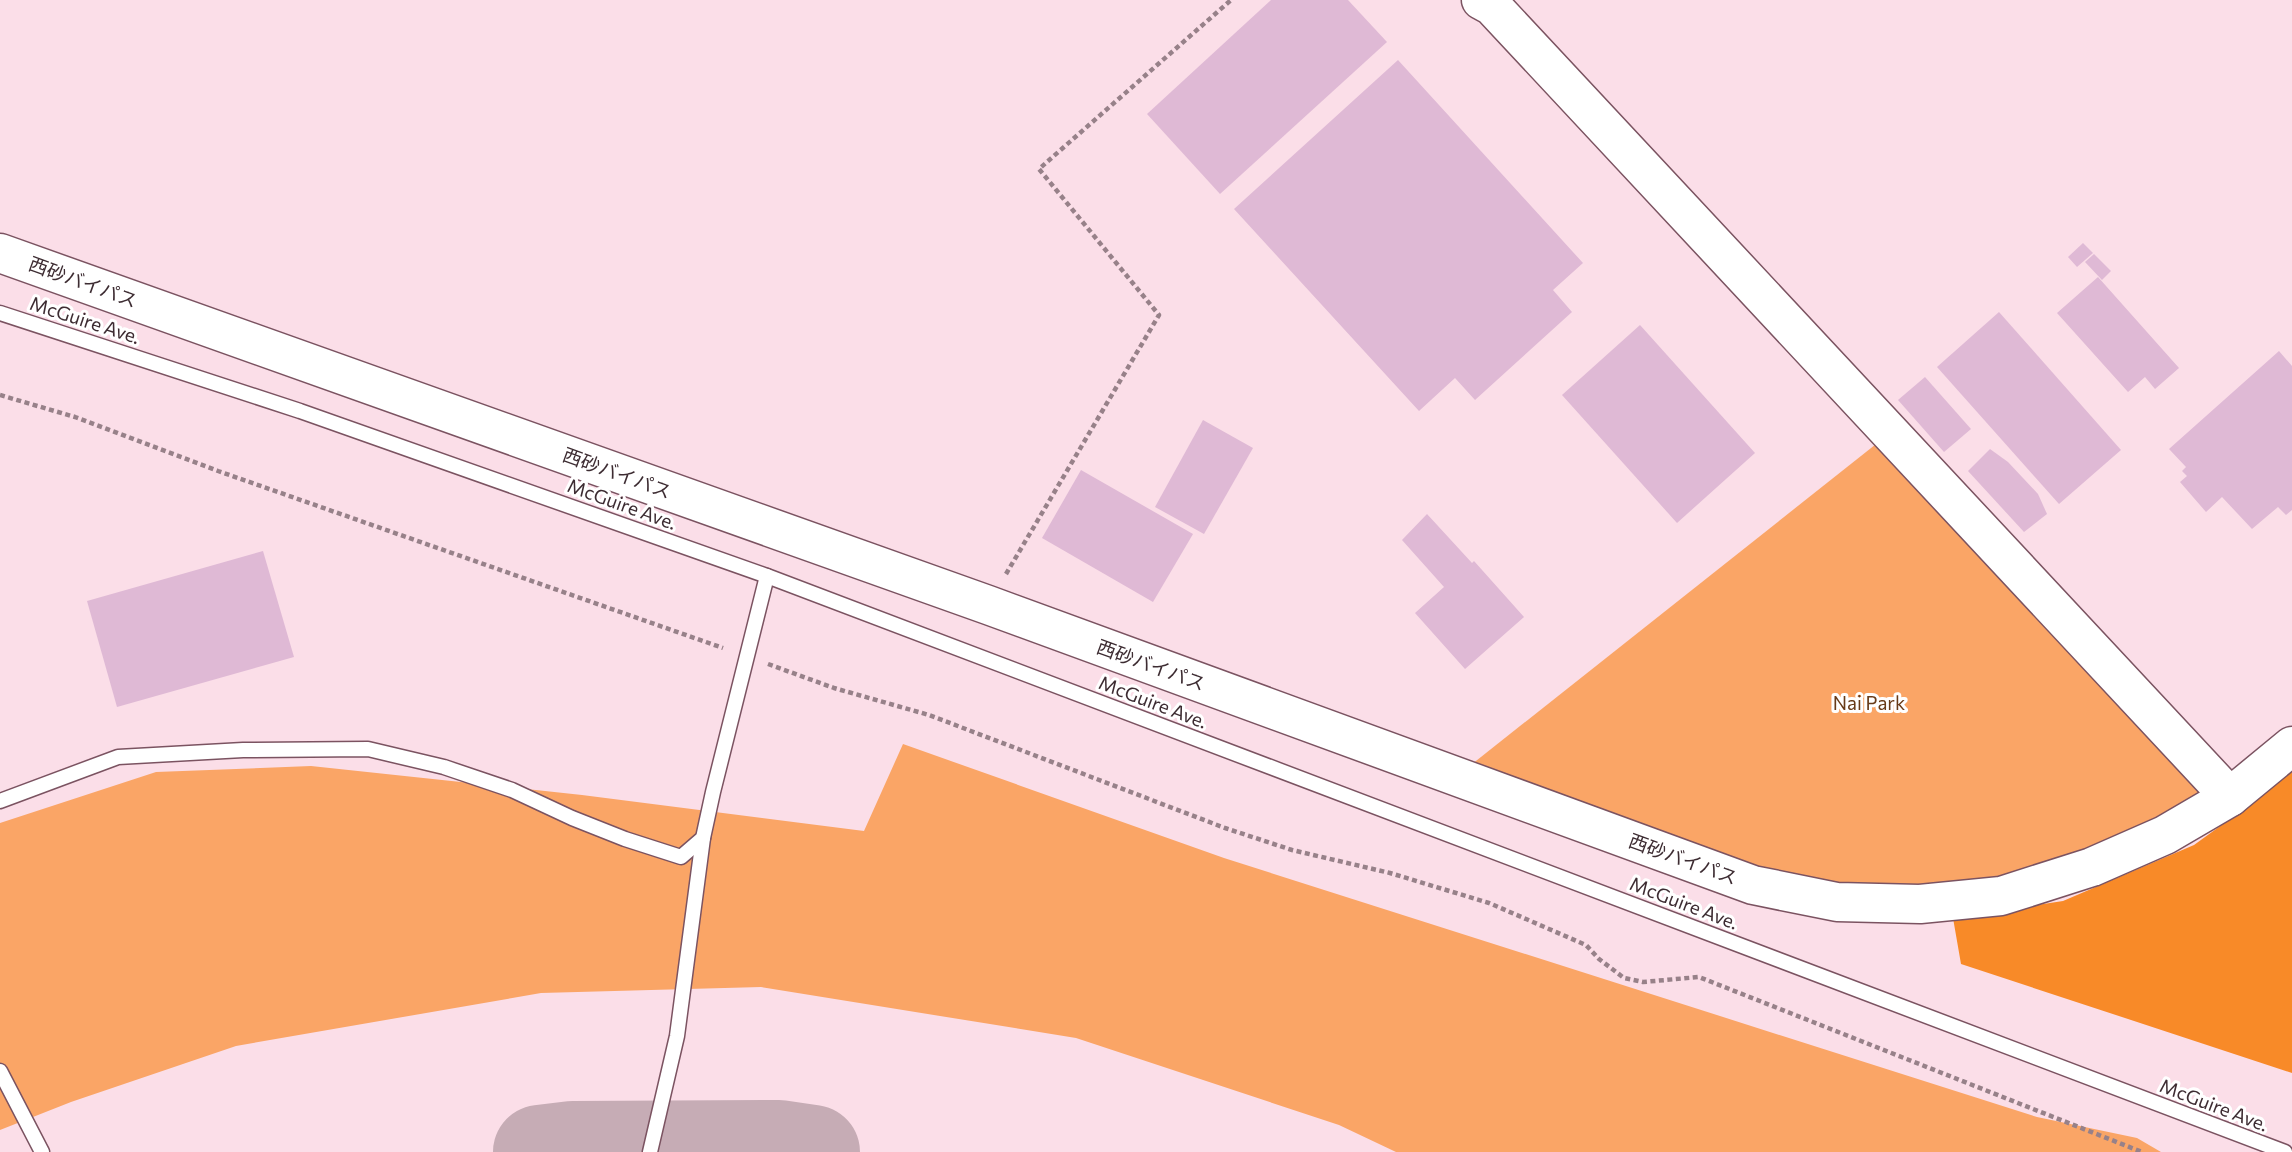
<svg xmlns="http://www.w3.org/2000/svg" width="2292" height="1152" viewBox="0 0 2292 1152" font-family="Commissioner,'Noto Sans JP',sans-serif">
  <rect width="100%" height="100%" fill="#fbdee8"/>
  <g fill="#faa566">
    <polygon points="1890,433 2230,797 2092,867 1837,902 1457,776"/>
    <polygon points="903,744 1224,858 2037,1117 2137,1138 2161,1152 1396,1152 1339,1125 1076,1038 761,987 541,993 236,1046 71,1102 0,1130 0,823 156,772 311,766 582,795 864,831"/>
  </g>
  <polygon fill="#f88a28" points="2292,769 2292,1073 1961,964 1953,918 2063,901 2194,845 2241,811"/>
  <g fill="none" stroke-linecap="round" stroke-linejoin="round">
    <polyline stroke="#c6acb5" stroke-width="94" points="540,1152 573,1148 779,1147 813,1152"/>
  </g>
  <g fill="#dfb9d5">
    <polygon points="1271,0 1348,0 1387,42 1220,194 1147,114"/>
    <polygon points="1398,60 1583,263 1553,290 1572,312 1475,400 1455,378 1419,411 1234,209"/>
    <polygon points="2083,243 2093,253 2077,267 2068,257"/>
    <polygon points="2094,254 2111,271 2102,280 2085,262"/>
    <polygon points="2098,277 2179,368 2155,389 2145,377 2128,392 2057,313"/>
    <polygon points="1999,312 2121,450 2059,504 1937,367"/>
    <polygon points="1640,325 1755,453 1677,523 1562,395"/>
    <polygon points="2279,351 2292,366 2292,510 2286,515 2278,507 2252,529 2222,497 2206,512 2180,482 2187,476 2182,471 2186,467 2169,449"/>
    <polygon points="1925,377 1971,429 1944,452 1898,400"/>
    <polygon points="1203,420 1253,448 1204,534 1155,507"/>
    <polygon points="1990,449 2008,462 2038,494 2047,514 2024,532 1968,471"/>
    <polygon points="1081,470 1193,534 1153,602 1042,538"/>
    <polygon points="1427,514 1472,563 1474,561 1524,617 1465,669 1415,613 1444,587 1402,540"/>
    <polygon points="263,551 294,657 117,707 87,601"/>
  </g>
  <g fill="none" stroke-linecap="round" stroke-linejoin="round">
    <defs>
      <g id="lane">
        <polyline points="0,313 300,411 767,576 2285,1152"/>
        <polyline points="0,801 118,757 243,750 368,749 444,767 512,790 572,818 625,839 681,857 703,838 713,792 767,576"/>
        <polyline points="0,1071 42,1152"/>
        <polyline points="650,1152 677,1036 703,838"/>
      </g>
      <g id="secondary">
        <polyline points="1481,0 1492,6 2230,797"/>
        <polyline points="0,253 988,605 1753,885 1837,902 1920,904 2001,896 2092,867 2165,835 2230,797 2292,746"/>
      </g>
    </defs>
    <use href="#lane" stroke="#7b5361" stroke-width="17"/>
    <use href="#secondary" stroke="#7b5361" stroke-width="41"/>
    <g stroke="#978189" stroke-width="4.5" stroke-dasharray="5 3.5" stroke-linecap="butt">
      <polyline points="0,395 75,417 218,471 723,648"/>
      <polyline points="1006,574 1159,315 1039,169 1231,0"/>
      <polyline points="768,664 834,688 929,715 1225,828 1292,850 1390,873 1489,903 1586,945 1599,959 1624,978 1643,982 1699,977 2142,1152"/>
    </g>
    <use href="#lane" stroke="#fff" stroke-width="14"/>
    <use href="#secondary" stroke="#fff" stroke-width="38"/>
  </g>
  <g text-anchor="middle" stroke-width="6" stroke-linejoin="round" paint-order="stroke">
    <g font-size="19" fill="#3d2c32" stroke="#fff">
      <text transform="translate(83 282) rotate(20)" y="7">西砂バイパス</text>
      <text transform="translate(85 320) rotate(18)" y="7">McGuire Ave.</text>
      <text transform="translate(617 473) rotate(20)" y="7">西砂バイパス</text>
      <text transform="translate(622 504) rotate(20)" y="7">McGuire Ave.</text>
      <text transform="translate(1151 665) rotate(20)" y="7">西砂バイパス</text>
      <text transform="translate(1153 702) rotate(21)" y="7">McGuire Ave.</text>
      <text transform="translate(1683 859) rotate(20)" y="7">西砂バイパス</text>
      <text transform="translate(1684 903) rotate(21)" y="7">McGuire Ave.</text>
      <text transform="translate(2214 1105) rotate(21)" y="7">McGuire Ave.</text>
    </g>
    <g font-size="19" fill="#683b18" stroke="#fff">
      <text x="1869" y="710">Nai Park</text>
    </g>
  </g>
</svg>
